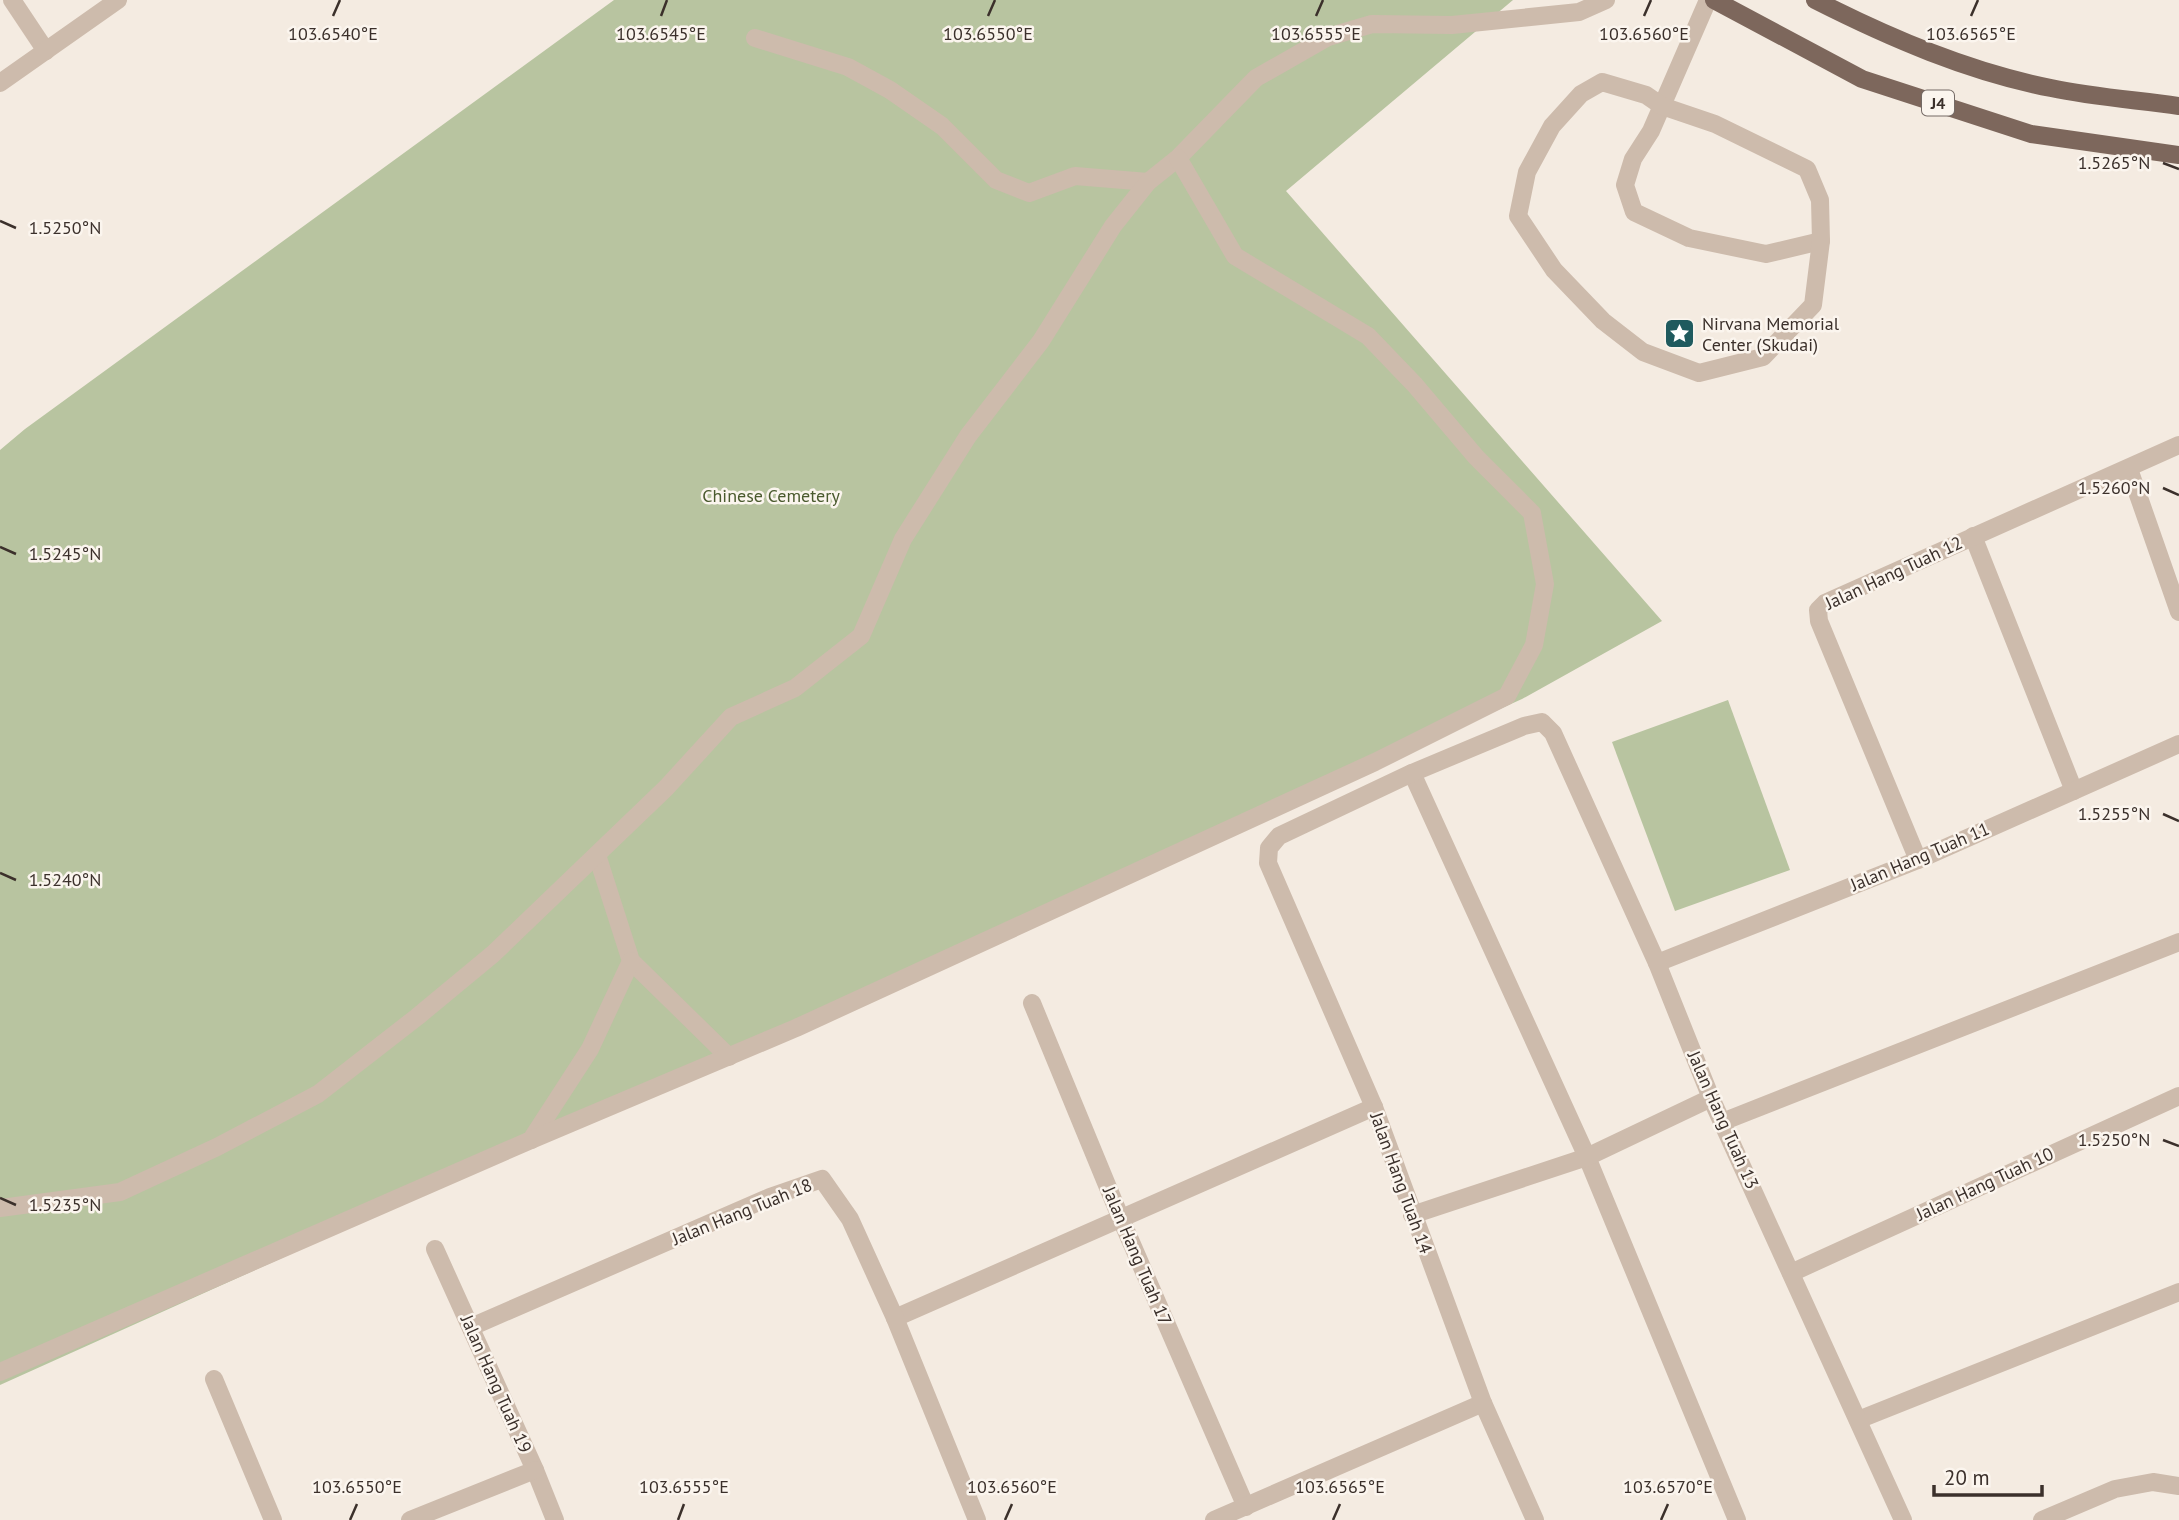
<svg xmlns="http://www.w3.org/2000/svg" width="2179" height="1520" viewBox="0 0 2179 1520" font-family="'PT Sans',sans-serif">
  <rect width="100%" height="100%" fill="#f4ebe1"/>
  <g fill="#b8c4a0">
    <polygon points="614,0 1513,0 1286,191 1662,621 1522,699 0,1385 0,450 25,429"/>
    <polygon points="1728,700 1790,870 1675,911 1612,742"/>
  </g>
  <g fill="none" stroke-linecap="round" stroke-linejoin="round">
    <g stroke="#cdbbac" stroke-width="18">
      <polyline points="12,0 46,51"/>
      <polyline points="1708,0 1651,131 1633,159 1625,185 1634,212 1689,238 1766,254 1821,241"/>
      <polyline points="755,38 848,67 890,90 942,126 996,180 1029,193 1075,176 1148,182"/>
      <polygon points="1602,82 1646,95 1662,106 1715,124 1807,169 1820,200 1821,241 1813,305 1763,357 1699,373 1643,352 1603,321 1554,270 1518,216 1527,172 1552,126 1581,94"/>
      <polyline points="0,83 118,0"/>
      <polyline points="2129,469 2179,612"/>
      <polyline points="1973,536 2074,791"/>
      <polyline points="1412,773 1587,1157 1737,1520"/>
      <polyline points="597,855 631,961 729,1057"/>
      <polyline points="1918,860 1819,621 1818,610 1825,603 2179,445"/>
      <polyline points="1657,963 1918,860 2179,744"/>
      <polyline points="1032,1003 1121,1219 1246,1507"/>
      <polyline points="1722,1122 2179,942"/>
      <polyline points="531,1140 590,1049 631,961"/>
      <polyline points="0,1208 120,1192 217,1147 318,1094 417,1017 493,954 666,788 731,717 795,688 861,636 903,539 968,436 1041,341 1113,226 1148,182 1178,158 1256,78 1328,37 1372,24 1452,25 1579,12 1606,0"/>
      <polyline points="1412,1215 1587,1157 1711,1098"/>
      <polyline points="435,1249 535,1470 555,1520"/>
      <polyline points="1791,1273 2179,1096"/>
      <polyline points="895,1318 1374,1107"/>
      <polyline points="471,1327 770,1197 822,1179 850,1219 895,1318 977,1520"/>
      <polyline points="0,1372 531,1140 796,1028 1375,762 1507,696 1534,645 1545,584 1532,513 1476,457 1415,385 1368,336 1235,256 1178,158"/>
      <polyline points="214,1379 273,1520"/>
      <polyline points="1858,1420 2179,1292"/>
      <polyline points="410,1520 535,1470"/>
      <polyline points="1214,1520 1483,1403"/>
      <polyline points="1535,1520 1483,1403 1374,1107 1268,863 1269,848 1279,836 1412,773 1524,726 1542,722 1553,733 1657,963 1711,1098 1903,1520"/>
      <polyline points="2042,1520 2115,1489 2153,1482 2179,1486"/>
    </g>
    <g stroke="#7d675c" stroke-width="18">
      <polyline points="1714,0 1862,79 2031,134 2179,155"/>
      <path d="M1815 0C1890 38 1969 72 2051 88 2093 97 2137 100 2179 106"/>
    </g>
  </g>
  <path fill="none" stroke="#3b302b" stroke-width="2.5" d="M333 16 340 0M661 16 667 0M988 16 995 0M1316 16 1323 0M1644 16 1651 0M1971 16 1978 0M2163 163 2179 169M0 221 16 228M2163 488 2179 495M0 547 16 554M2163 814 2179 821M0 873 16 880M2163 1140 2179 1146M0 1198 16 1205M350 1520 357 1504M678 1520 684 1504M1005 1520 1012 1504M1333 1520 1340 1504M1661 1520 1668 1504"/>
  <defs>
    <symbol id="sight-square" viewBox="-11 -11 22 22"><rect x="-9" y="-9" width="18" height="18" rx="4" fill="#1f5a5e" stroke="#fbf5ee"/><path d="M0-6L1.8-2.2L6-1.7L2.9 1.2L3.7 5.4L0 3.3L-3.7 5.4L-2.9 1.2L-6-1.7L-1.8-2.2Z" fill="#fff"/></symbol>
  </defs>
  <g fill-rule="evenodd">
    <use href="#sight-square" x="1662" y="316" width="35" height="35"/>
  </g>
  <g text-anchor="middle" stroke-width="5" stroke-linejoin="round" paint-order="stroke">
    <rect fill="#fbf5ee" stroke="#756b66" stroke-width="2" x="1922" y="90.5" width="32" height="25" rx="5"/>
    <g font-size="16" font-weight="bold" fill="#3b302b">
      <text x="1938" y="109">J4</text>
    </g>
    <g font-size="18" fill="#3b302b" stroke="#fbf5ee" text-anchor="start">
      <text x="1702" y="330">Nirvana Memorial<tspan x="1702" dy="21">Center (Skudai)</tspan></text>
    </g>
    <g font-size="18" fill="#4a5a2e" stroke="#fbf5ee">
      <text x="771" y="502">Chinese Cemetery</text>
    </g>
    <g font-size="18" fill="#3b302b" stroke="#fbf5ee">
      <text transform="translate(1894 573) rotate(-25)" y="6">Jalan Hang Tuah 12</text>
      <text transform="translate(1920 857) rotate(-23)" y="6">Jalan Hang Tuah 11</text>
      <text transform="translate(1723 1120) rotate(66)" y="6">Jalan Hang Tuah 13</text>
      <text transform="translate(1401 1183) rotate(70)" y="6">Jalan Hang Tuah 14</text>
      <text transform="translate(1985 1184) rotate(-25)" y="6">Jalan Hang Tuah 10</text>
      <text transform="translate(742 1212) rotate(-22)" y="6">Jalan Hang Tuah 18</text>
      <text transform="translate(1137 1256) rotate(67)" y="6">Jalan Hang Tuah 17</text>
      <text transform="translate(496 1384) rotate(66)" y="6">Jalan Hang Tuah 19</text>
    </g>
  </g>
  <g font-size="18" text-anchor="middle" fill="#3b302b" stroke="#fbf5ee" stroke-width="5" stroke-linejoin="round" paint-order="stroke">
    <text x="333" y="40">103.6540°E</text>
    <text x="661" y="40">103.6545°E</text>
    <text x="988" y="40">103.6550°E</text>
    <text x="1316" y="40">103.6555°E</text>
    <text x="1644" y="40">103.6560°E</text>
    <text x="1971" y="40">103.6565°E</text>
    <text x="2114" y="169">1.5265°N</text>
    <text x="65" y="234">1.5250°N</text>
    <text x="2114" y="494">1.5260°N</text>
    <text x="65" y="560">1.5245°N</text>
    <text x="2114" y="820">1.5255°N</text>
    <text x="65" y="886">1.5240°N</text>
    <text x="2114" y="1146">1.5250°N</text>
    <text x="65" y="1211">1.5235°N</text>
    <text x="357" y="1493">103.6550°E</text>
    <text x="684" y="1493">103.6555°E</text>
    <text x="1012" y="1493">103.6560°E</text>
    <text x="1340" y="1493">103.6565°E</text>
    <text x="1668" y="1493">103.6570°E</text>
  </g>
  <path d="M1934 1485v10h108v-10" fill="none" stroke="#3b302b" stroke-width="3.5"/>
  <text x="1944" y="1485" font-size="21" fill="#3b302b" stroke="#fbf5ee" stroke-width="5" paint-order="stroke">20 m</text>
</svg>
